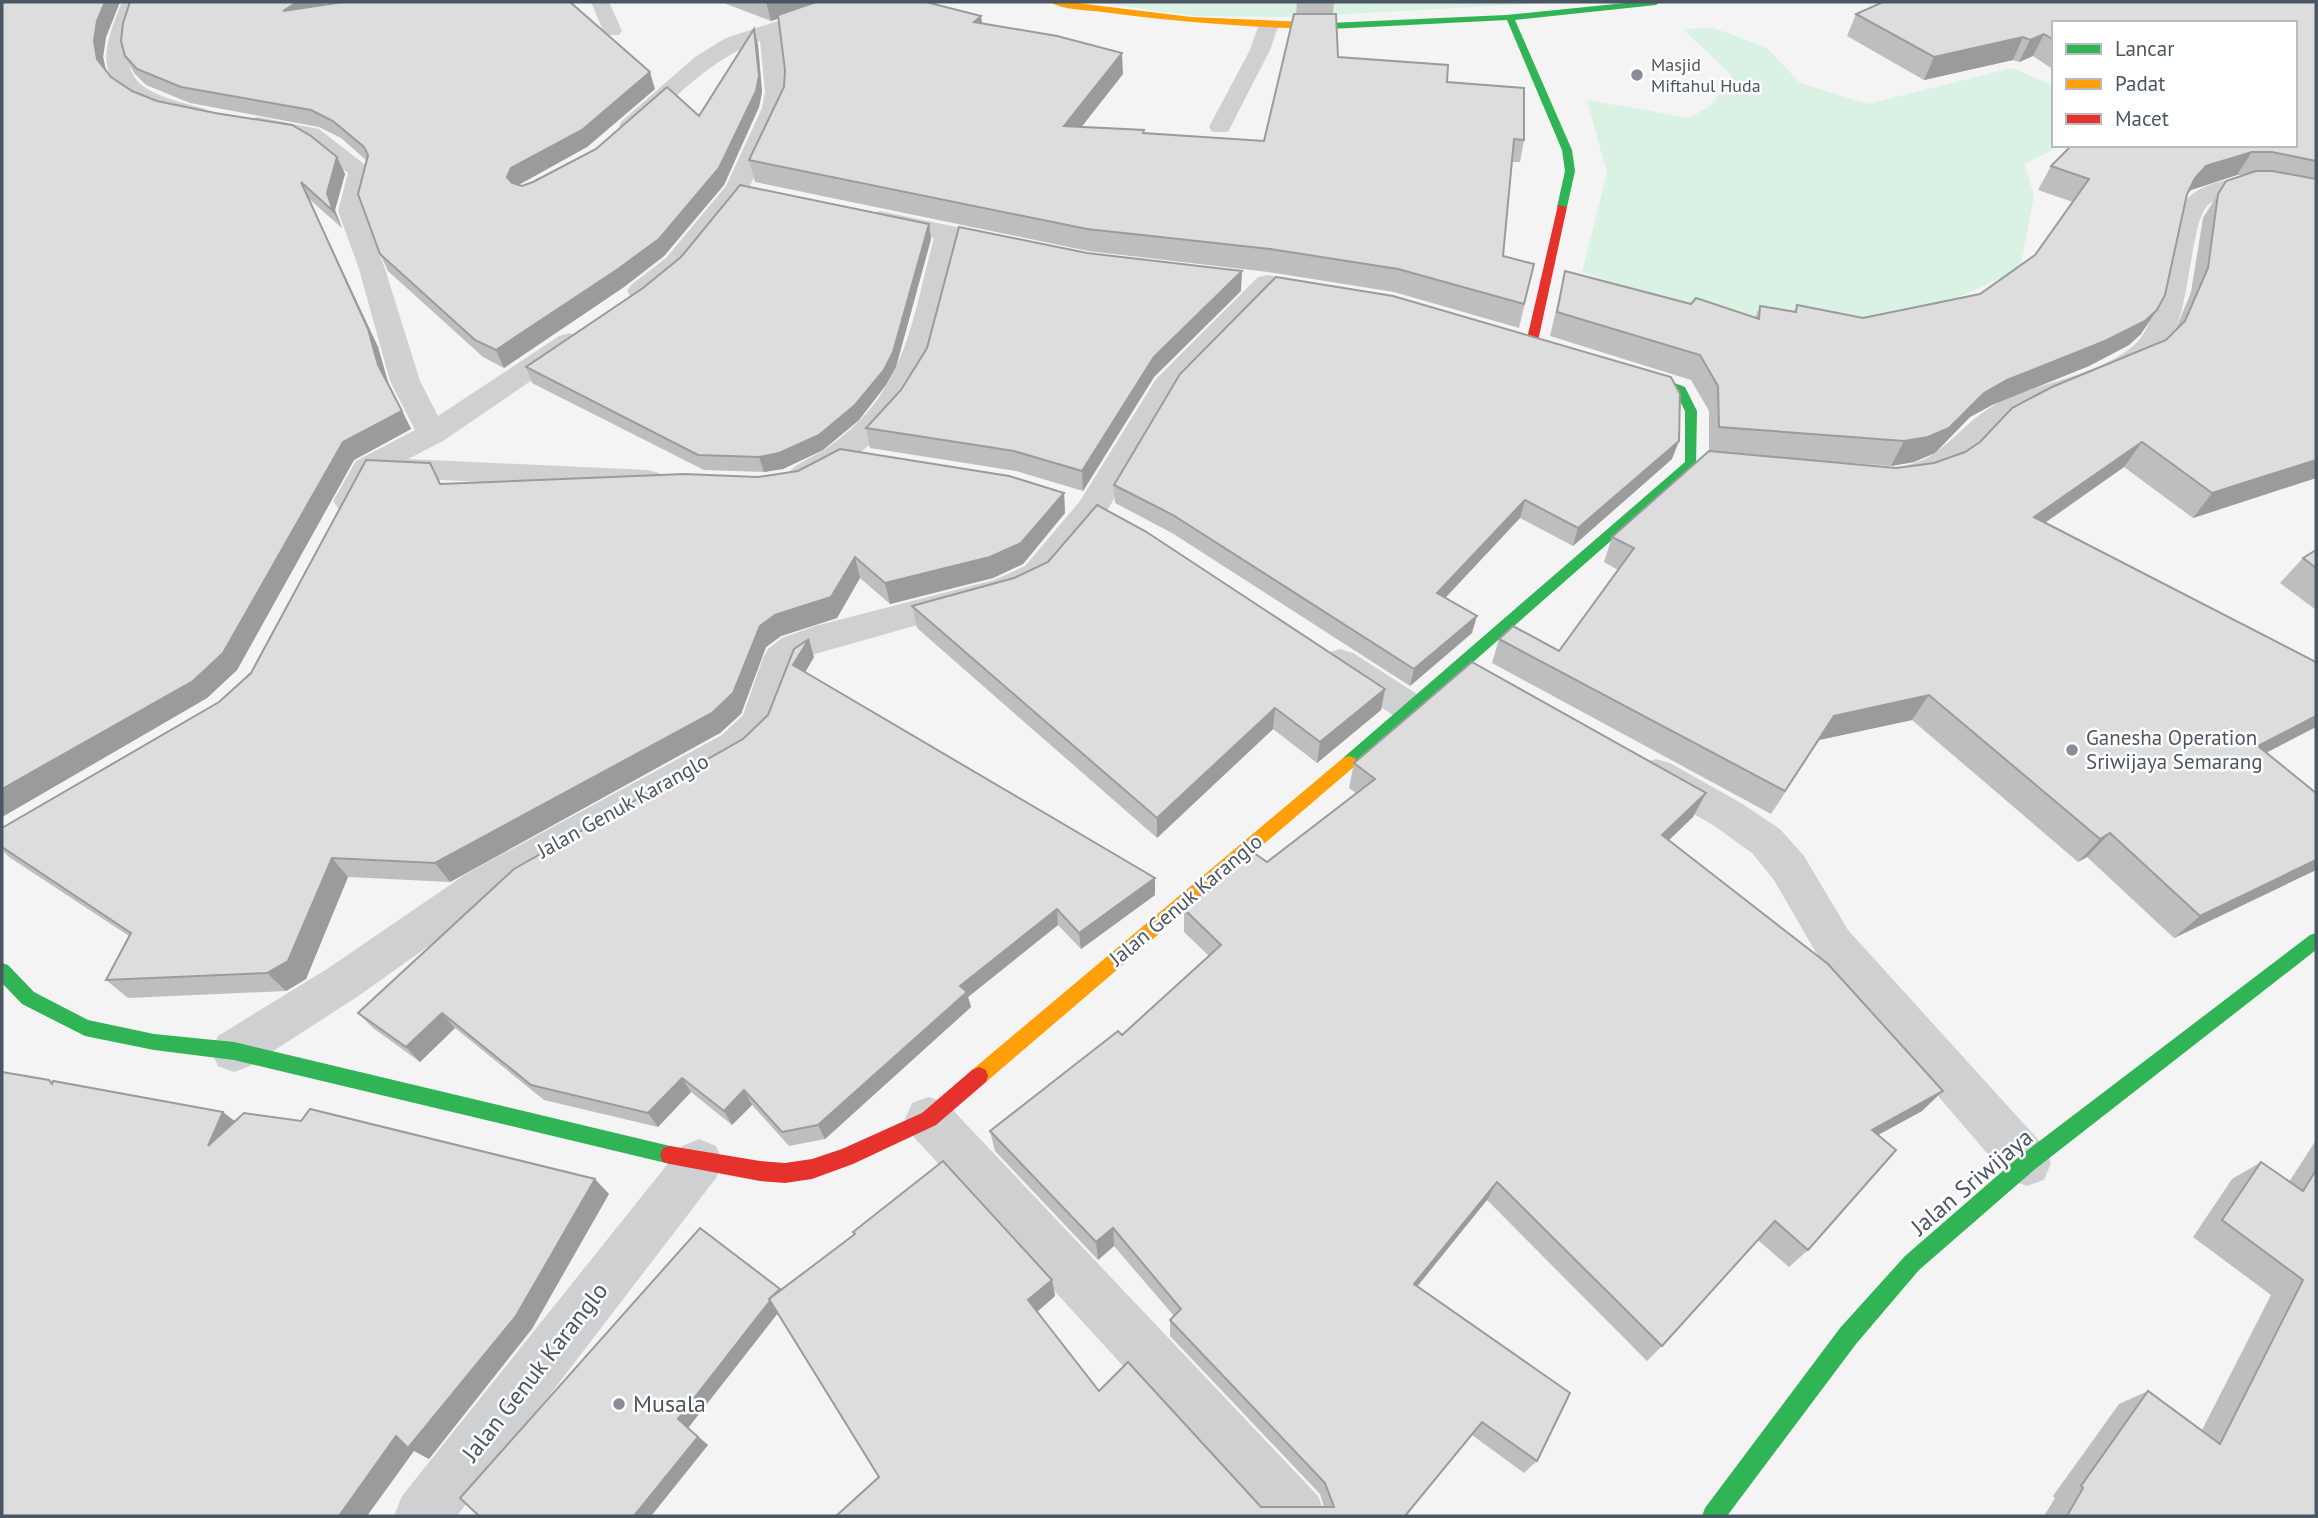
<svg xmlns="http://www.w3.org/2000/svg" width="2318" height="1518" viewBox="0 0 2318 1518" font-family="'PT Sans',sans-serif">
  <rect width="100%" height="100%" fill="#f4f4f4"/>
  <g fill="#d9f2e3">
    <polygon points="1093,2 1562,2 1296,17 1195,16"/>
    <polygon points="1714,28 1767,48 1800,83 1868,104 2012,68 2054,86 2054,145 2063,145 2025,164 2034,197 2020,269 1927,312 1876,329 1779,323 1661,301 1582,272 1607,173 1587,100 1690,118 1711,105 1732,76 1683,29"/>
  </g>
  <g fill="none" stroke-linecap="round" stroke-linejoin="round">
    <g fill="#ced0d2" fill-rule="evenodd">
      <polygon points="591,2 609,2 622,31 619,35 605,35"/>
      <polygon points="1268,21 1278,27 1270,50 1228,132 1212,132 1209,127 1250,50 1258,27"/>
    </g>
    <g fill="#ced0d2" fill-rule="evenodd">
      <path d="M122 2H142C113 80 131 90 206 109L210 114 206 119C191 123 173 116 158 110 96 86 98 59 122 2Z"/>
      <path d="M836 2H865L862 6 780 34 787 92 786 108 749 188 684 270 651 297 641 299 631 297 627 291 631 285 666 258 726 186 762 108 765 92 760 41C712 58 676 97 639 130H623L619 125 623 120 695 57 726 38Z"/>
      <polygon points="258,117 319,129 373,171 364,211 385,269 420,381 438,416 559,336 569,333 579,336 583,342 579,348 443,441 408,459 648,470 659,473 664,480 659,487 648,490 378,477 360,508 349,512 338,508 333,501 356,461 415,430 390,381 359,269 338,211 348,173 304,140 250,129 246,124 250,119"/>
      <path d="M2244 178 2316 189V203C2284 198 2236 181 2208 205 2191 220 2190 306 2172 337 2141 388 2067 391 2019 417 1980 437 1948 497 1898 483L1893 476C1901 464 1917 464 1929 457 1953 442 1970 418 1996 404 2039 381 2094 378 2133 346 2145 336 2148 324 2154 310 2177 245 2153 185 2244 178Z"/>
      <path d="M880 211 1009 238 1018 240 1022 246 1018 252 1009 254 959 243 928 367 904 408 878 438 847 463 812 484 801 487 790 484 785 477C793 464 811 458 824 450 836 442 847 433 857 423 908 375 916 303 934 238L871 224 867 219 871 214Z"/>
      <polygon points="1268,275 1278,277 1282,283 1278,289 1178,390 1104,516 1049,582 1016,597 808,656 797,665 772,732 748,755 496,898 357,997 250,1066 234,1072 218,1066 211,1051 218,1036 327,969 466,874 722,735 743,715 763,658 768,649 782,638 815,626 994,580 1025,566 1080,501 1156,379 1258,277"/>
      <polygon points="1340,649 1353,653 1423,698 1429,708 1423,718 1410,722 1397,718 1327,671 1322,662 1327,653"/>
      <polygon points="1656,759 1670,763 1741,803 1780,829 1804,856 1848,930 2044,1146 2051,1163 2044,1180 2027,1186 2010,1180 1818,956 1774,880 1752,853 1713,825 1642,785 1637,774 1642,763"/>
      <polygon points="929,1097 946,1103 1318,1496 1326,1516 1260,1516 912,1135 905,1119 912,1103"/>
      <polygon points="699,1139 716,1146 723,1162 716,1178 457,1516 394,1516 402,1496 682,1146"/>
    </g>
    <g fill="#30b455" fill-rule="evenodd">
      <polygon points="1635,2 1660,2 1656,5 1515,20 1572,150 1575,171 1567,207 1562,210 1557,207 1565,171 1562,150 1507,20 1330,29 1326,26 1330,23 1506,15"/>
      <polygon points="1632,367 1685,387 1697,411 1696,466 1355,766 1343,766 1341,762 1343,758 1685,462 1685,411 1674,389 1628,374 1626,371"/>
      <polygon points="2316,933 2316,950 2034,1170 1919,1270 1856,1344 1727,1516 1702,1516 1705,1508 1840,1328 1905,1256 2020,1156 2310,935"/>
      <polygon points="2,963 8,965 34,992 88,1020 154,1034 234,1042 670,1146 677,1148 680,1155 677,1162 670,1164 234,1060 154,1050 85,1036 22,1004 2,983"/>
    </g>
    <g fill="#ff9f0a" fill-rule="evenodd">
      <path d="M1050 2H1069L1191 17 1330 23 1334 26 1330 29C1254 28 1178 22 1103 12 1087 10 1063 10 1050 2Z"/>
      <polygon points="1349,756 1355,758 1357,762 1355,766 986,1082 979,1085 972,1082 970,1076 972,1070 1343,758"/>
    </g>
    <g fill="#e5322d" fill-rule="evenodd">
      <polygon points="1558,205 1567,207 1538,341 1636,368 1636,374 1628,374 1526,343"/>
      <polygon points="979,1067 986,1070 988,1076 986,1082 936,1125 853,1164 812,1179 785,1183 760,1181 670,1164 663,1162 660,1155 663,1148 670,1146 760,1161 785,1163 812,1159 842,1149 922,1113 972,1070"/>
    </g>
  </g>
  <g fill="#bebebf" fill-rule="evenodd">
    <polygon points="2,2 120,2 106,37 103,57 106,70 111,77 132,91 157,101 337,157 345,174 335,210 342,228 309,199 378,347 388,382 411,429 354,460 237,670 207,698 2,817"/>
    <polygon points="721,2 926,2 981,16 982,23 1123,74 1081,127 1144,130 1144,133 1264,141 1296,14 1297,2 1334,2 1333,14 1338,57 1447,82 1524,140 1520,162 1512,162 1503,256 1534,264 1519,328 1394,292 1268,272 1088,251 755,182 749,160 784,87 785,70 779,18 771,21"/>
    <path d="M2316 2V478L2193 518 2124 467 2045 523 2266 753 2316 793V870L2174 938 2087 857 2078 862 1912 720 1819 740 1771 814 1492 663 1499 639 1559 651 1618 570 1604 562 1612 537 1709 451V411L1691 380 1550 336 1565 271 1691 304 1755 318 1760 306 1794 312 1797 305 1863 318 1980 294 2035 255 2073 202 2038 190 2051 166 2295 145 2054 23V70L2033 56 2019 62 2013 60 1924 80 1847 36 1856 14ZM2237 175H2243L2226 181 2203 218 2191 292 2175 331 2166 340 1965 452 1934 463 1896 468 1783 458 1891 466 1914 462 1935 453 1970 417 1992 405 2089 366 2129 345 2141 334 2188 192 2191 190Z"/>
    <polygon points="321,5 655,89 587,147 519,185 522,186 533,182 699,116 754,29 758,45 762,92 759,107 724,185 664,256 624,287 504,368 483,357 388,271 380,254 366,160 341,138 319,127 190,103 146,85 134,73 125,56"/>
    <polygon points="929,224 931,239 896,367 886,385 859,420 823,450 783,469 764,472 704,470 532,383 526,367"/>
    <polygon points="1241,291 1154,377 1083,491 1016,471 870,448 866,428"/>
    <polygon points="1672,459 1573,546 1520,518 1445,598 1472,633 1410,686 1172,533 1115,503 1114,485"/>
    <polygon points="442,484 1064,493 1065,513 1023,564 993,578 890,604 860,578 837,618 781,636 766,647 741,714 720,733 450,882 348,877 306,979 286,991 128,998 106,980 129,936 9,857 2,850 2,848 219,702 251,673"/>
    <polygon points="2316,550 2316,610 2280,583 2303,558"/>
    <polygon points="912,606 1385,689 1381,710 1317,763 1273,729 1157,838 917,628"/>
    <polygon points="814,657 805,672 1155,878 1155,895 1081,949 1058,925 968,997 971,1007 825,1139 789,1146 752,1105 732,1125 691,1092 658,1127 544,1100 455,1028 420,1062 373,1028 358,1013 743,739 768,715"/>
    <polygon points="1354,763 1706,793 1693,817 1669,840 1922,1111 1878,1135 1808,1250 1789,1267 1758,1240 1662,1346 1647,1361 1487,1200 1417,1287 1537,1461 1524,1473 1472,1435 1405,1516 836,1516 879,1477 778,1313 688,1428 708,1445 651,1516 479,1516 780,1289 781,1290 1052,1280 1055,1296 1037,1312 1099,1391 1261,1507 1324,1507 1320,1494 1170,1336 1170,1320 1174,1316 1114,1246 1098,1260 995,1151 990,1131 1122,1035 1209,956 1184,932 1184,909 1267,862 1356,793 1349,788"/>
    <polygon points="2316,1140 2316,1516 2044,1516 2055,1498 2053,1496 2119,1404 2148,1391 2202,1430 2271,1295 2193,1237 2232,1179 2261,1162 2289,1182"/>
  </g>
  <g fill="#9b9b9b">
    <polygon points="105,2 120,2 106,37 103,57 107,75 97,59 94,41 97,21"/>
    <polygon points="297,2 326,2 291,27 283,11"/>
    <polygon points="766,2 828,2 771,21"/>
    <polygon points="981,16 983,37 974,22"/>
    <polygon points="754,29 758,45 762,92 759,107 724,185 664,256 624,287 504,368 496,350 618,269"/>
    <polygon points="2044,34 2033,56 2019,62 2030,40"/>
    <polygon points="2023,37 2013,60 1924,80 1934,57"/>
    <polygon points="1122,53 1123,74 1065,148 1064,126"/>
    <polygon points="650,72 655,89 587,147 518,185 514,194 507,177 511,168"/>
    <polygon points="2252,152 2237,175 2191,190 2180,202 2195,178 2206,166"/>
    <polygon points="337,157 345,174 335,210 342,228 333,211 327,193"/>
    <polygon points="301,182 378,347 388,382 411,429 354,460 237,670 207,698 2,817 2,789 378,365"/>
    <polygon points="929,224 931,239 896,367 886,385 859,420 823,450 783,469 764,472 759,457"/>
    <polygon points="1242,271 1241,291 1154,377 1083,491 1082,471 1154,357"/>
    <polygon points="2157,310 2141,334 2129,345 2089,366 1992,405 1970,417 1935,453 1914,462 1891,466 1904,441 1984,393 2007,380"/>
    <polygon points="1679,441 1672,459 1573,546 1578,528"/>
    <polygon points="2142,442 2124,467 2017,542 2034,517"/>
    <polygon points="2316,460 2316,478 2193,518 2212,493"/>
    <polygon points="1064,493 1065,513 1023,564 993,578 890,604 885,583"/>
    <polygon points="1525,500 1520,518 1433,611 1437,593"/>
    <polygon points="855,557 860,578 837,618 781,636 766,647 741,714 720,733 450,882 435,863"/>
    <polygon points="1477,616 1472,633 1410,686 1414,669"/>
    <polygon points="809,639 814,657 799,683 793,665"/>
    <polygon points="1385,689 1381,710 1317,763 1320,742"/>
    <polygon points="1929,695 1912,720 1819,740 1771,814 1834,716"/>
    <polygon points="1275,708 1273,729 1157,838 1157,818"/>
    <polygon points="2316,716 2316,727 2233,770 2258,746"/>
    <polygon points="1706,793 1693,817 1650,858 1662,835"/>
    <polygon points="2110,833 2087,857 2078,862 2100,839"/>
    <polygon points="332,858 348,877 306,979 286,991 267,973"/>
    <polygon points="2316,860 2316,870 2174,938 2200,916"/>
    <polygon points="1155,878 1155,895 1081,949 1079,933"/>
    <polygon points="1057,909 1058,925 968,997 971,1007 825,1139 818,1125 960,986"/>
    <polygon points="442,1013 455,1028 420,1062 406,1047"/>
    <polygon points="682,1078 691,1092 658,1127 648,1113"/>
    <polygon points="744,1090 752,1105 732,1125 724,1111"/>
    <polygon points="1943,1091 1922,1111 1852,1149 1872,1130"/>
    <polygon points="223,1112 245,1129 208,1146"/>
    <polygon points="595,1179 609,1194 532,1329 429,1459 414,1451 367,1516 339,1516 396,1436"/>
    <polygon points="1497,1182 1487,1200 1406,1300 1414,1284"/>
    <polygon points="1113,1228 1114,1246 1098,1260 1096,1242"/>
    <polygon points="1052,1280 1055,1296 1032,1316 1028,1300"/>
    <polygon points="780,1289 788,1300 688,1428 708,1445 651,1516 634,1516 678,1419"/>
  </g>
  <g fill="#ddddde" stroke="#9b9b9b" stroke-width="2">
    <polygon points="2,2 105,2 97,21 94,41 97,59 111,77 132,91 157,101 215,113 292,125 311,136 337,157 327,193 333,211 301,182 368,329 378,365 402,411 343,442 223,653 193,681 2,789"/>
    <polygon points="130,2 297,2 283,11 343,2 570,2 650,72 582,130 511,168 507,177 512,183 522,186 533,182 596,149 667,87 699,116 754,29 759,76 756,91 719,168 659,239 618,269 496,350 475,340 380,254 358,194 368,155 364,147 333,121 311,110 181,87 137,69 125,56 121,41 123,23"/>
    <polygon points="816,2 926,2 981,16 974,22 1057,36 1122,53 1064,126 1144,130 1143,133 1264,141 1294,14 1336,14 1338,57 1448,65 1447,82 1524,88 1524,140 1514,139 1503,256 1534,264 1524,304 1398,269 1270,249 1087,229 749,160 784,87 785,70 778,15"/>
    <polygon points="1883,2 2316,2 2316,161 2272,152 2252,152 2206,166 2195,178 2187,194 2165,295 2157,310 2145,321 2105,341 2007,380 1984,393 1949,428 1928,437 1904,441 1719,427 1718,386 1700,355 1557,312 1565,271 1691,304 1696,298 1759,319 1760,306 1796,312 1797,305 1863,318 1980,294 2035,255 2089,179 2051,166 2072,145 2295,145 2295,23 2054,23 2054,40 2044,34 2030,40 2023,37 1934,57 1856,14"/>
    <polygon points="2256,171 2272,171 2316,179 2316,460 2212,493 2142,442 2034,517 2316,662 2316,716 2258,746 2316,793 2316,860 2200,916 2110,833 2100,839 1929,695 1834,716 1785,791 1499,639 1513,626 1559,651 1634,548 1612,537 1709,451 1896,468 1934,463 1965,452 1980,442 2012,408 2052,387 2166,340 2185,321 2208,268 2218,194 2226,181"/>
    <polygon points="740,185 929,224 893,352 884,370 855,405 819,435 779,453 759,457 698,455 526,367 643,288 681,257"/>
    <polygon points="959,227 1087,253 1242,271 1154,357 1082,471 1014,451 866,428 901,390 927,348"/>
    <polygon points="1276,277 1393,296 1671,377 1680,394 1679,441 1578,528 1525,500 1437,593 1477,616 1414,669 1173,515 1114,485 1180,374"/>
    <polygon points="840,449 1009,476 1064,493 1021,543 990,557 885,583 855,557 831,597 775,615 760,626 733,693 712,713 435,863 332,858 288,961 267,973 106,980 131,933 2,847 2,828 219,702 251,673 366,460 430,463 440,484 684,474 758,477 798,471"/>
    <polygon points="1097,505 1145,531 1385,689 1320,742 1275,708 1157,818 912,606 1014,578 1048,562"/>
    <polygon points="2316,550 2316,568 2303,558"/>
    <polygon points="809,639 793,665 1155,878 1079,933 1057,909 960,986 967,992 818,1125 782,1132 744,1090 724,1111 682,1078 648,1113 531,1085 442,1013 406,1047 358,1013 514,869 743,739 768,715 794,649"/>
    <polygon points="1472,662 1706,793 1662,835 1828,964 1943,1091 1872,1130 1896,1150 1808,1250 1775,1221 1662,1346 1497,1182 1414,1284 1570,1393 1537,1461 1482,1422 1405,1516 836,1516 879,1477 769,1299 855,1234 853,1232 943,1161 1052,1280 1028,1300 1099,1391 1128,1362 1261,1507 1334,1507 1325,1483 1170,1320 1181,1309 1113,1228 1096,1242 990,1131 1118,1031 1122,1035 1221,945 1184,909 1251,851 1267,862 1375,779 1354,763"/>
    <polygon points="2,1072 49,1080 52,1084 53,1081 223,1112 208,1146 244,1113 301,1121 310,1109 595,1179 516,1316 408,1448 396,1436 339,1516 2,1516"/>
    <polygon points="2261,1162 2303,1191 2316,1170 2316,1516 2067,1516 2083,1488 2081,1486 2148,1391 2220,1444 2303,1280 2222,1220"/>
    <polygon points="700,1228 780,1289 769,1299 770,1301 678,1419 698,1437 634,1516 479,1516 460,1498"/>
  </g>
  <g fill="#868d94" stroke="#fff" stroke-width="2.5">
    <circle cx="1637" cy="75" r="7"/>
    <circle cx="2072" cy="750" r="7"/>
    <circle cx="619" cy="1404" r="7"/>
  </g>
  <g text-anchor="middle" stroke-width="5" stroke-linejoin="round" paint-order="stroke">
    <g font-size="18" fill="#4a5661" stroke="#fff" text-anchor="start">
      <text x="1651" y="71">Masjid<tspan x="1651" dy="21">Miftahul Huda</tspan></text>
    </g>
    <g font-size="21" fill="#4a5661" stroke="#fff" text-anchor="start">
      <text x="2086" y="745">Ganesha Operation<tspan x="2086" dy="24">Sriwijaya Semarang</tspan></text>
    </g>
    <g font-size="21" fill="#4a5661" stroke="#fff">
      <text transform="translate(623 806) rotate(-29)" y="7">Jalan Genuk Karanglo</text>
      <text transform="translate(1186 900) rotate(-40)" y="7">Jalan Genuk Karanglo</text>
    </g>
    <g font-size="24" fill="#4a5661" stroke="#fff">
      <text transform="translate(1972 1182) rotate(-40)" y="8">Jalan Sriwijaya</text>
      <text transform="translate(535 1372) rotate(-52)" y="8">Jalan Genuk Karanglo</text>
    </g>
    <g font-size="24" fill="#4a5661" stroke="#fff" text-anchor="start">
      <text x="633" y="1412">Musala</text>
    </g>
  </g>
  <rect width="2318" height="1518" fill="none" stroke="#4a5661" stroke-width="7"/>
  <rect x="2052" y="21" width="245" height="126" fill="#ffffff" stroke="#b7bbc0" stroke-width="2"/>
  <rect x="2066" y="44" width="35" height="10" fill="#30b455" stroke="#b7bbc0" stroke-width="2"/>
  <text x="2115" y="56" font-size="21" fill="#4a5661">Lancar</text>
  <rect x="2066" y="79" width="35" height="10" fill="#ff9f0a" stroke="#b7bbc0" stroke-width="2"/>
  <text x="2115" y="91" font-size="21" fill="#4a5661">Padat</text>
  <rect x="2066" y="114" width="35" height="10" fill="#e5322d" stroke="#b7bbc0" stroke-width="2"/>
  <text x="2115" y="126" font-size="21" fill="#4a5661">Macet</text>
</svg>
